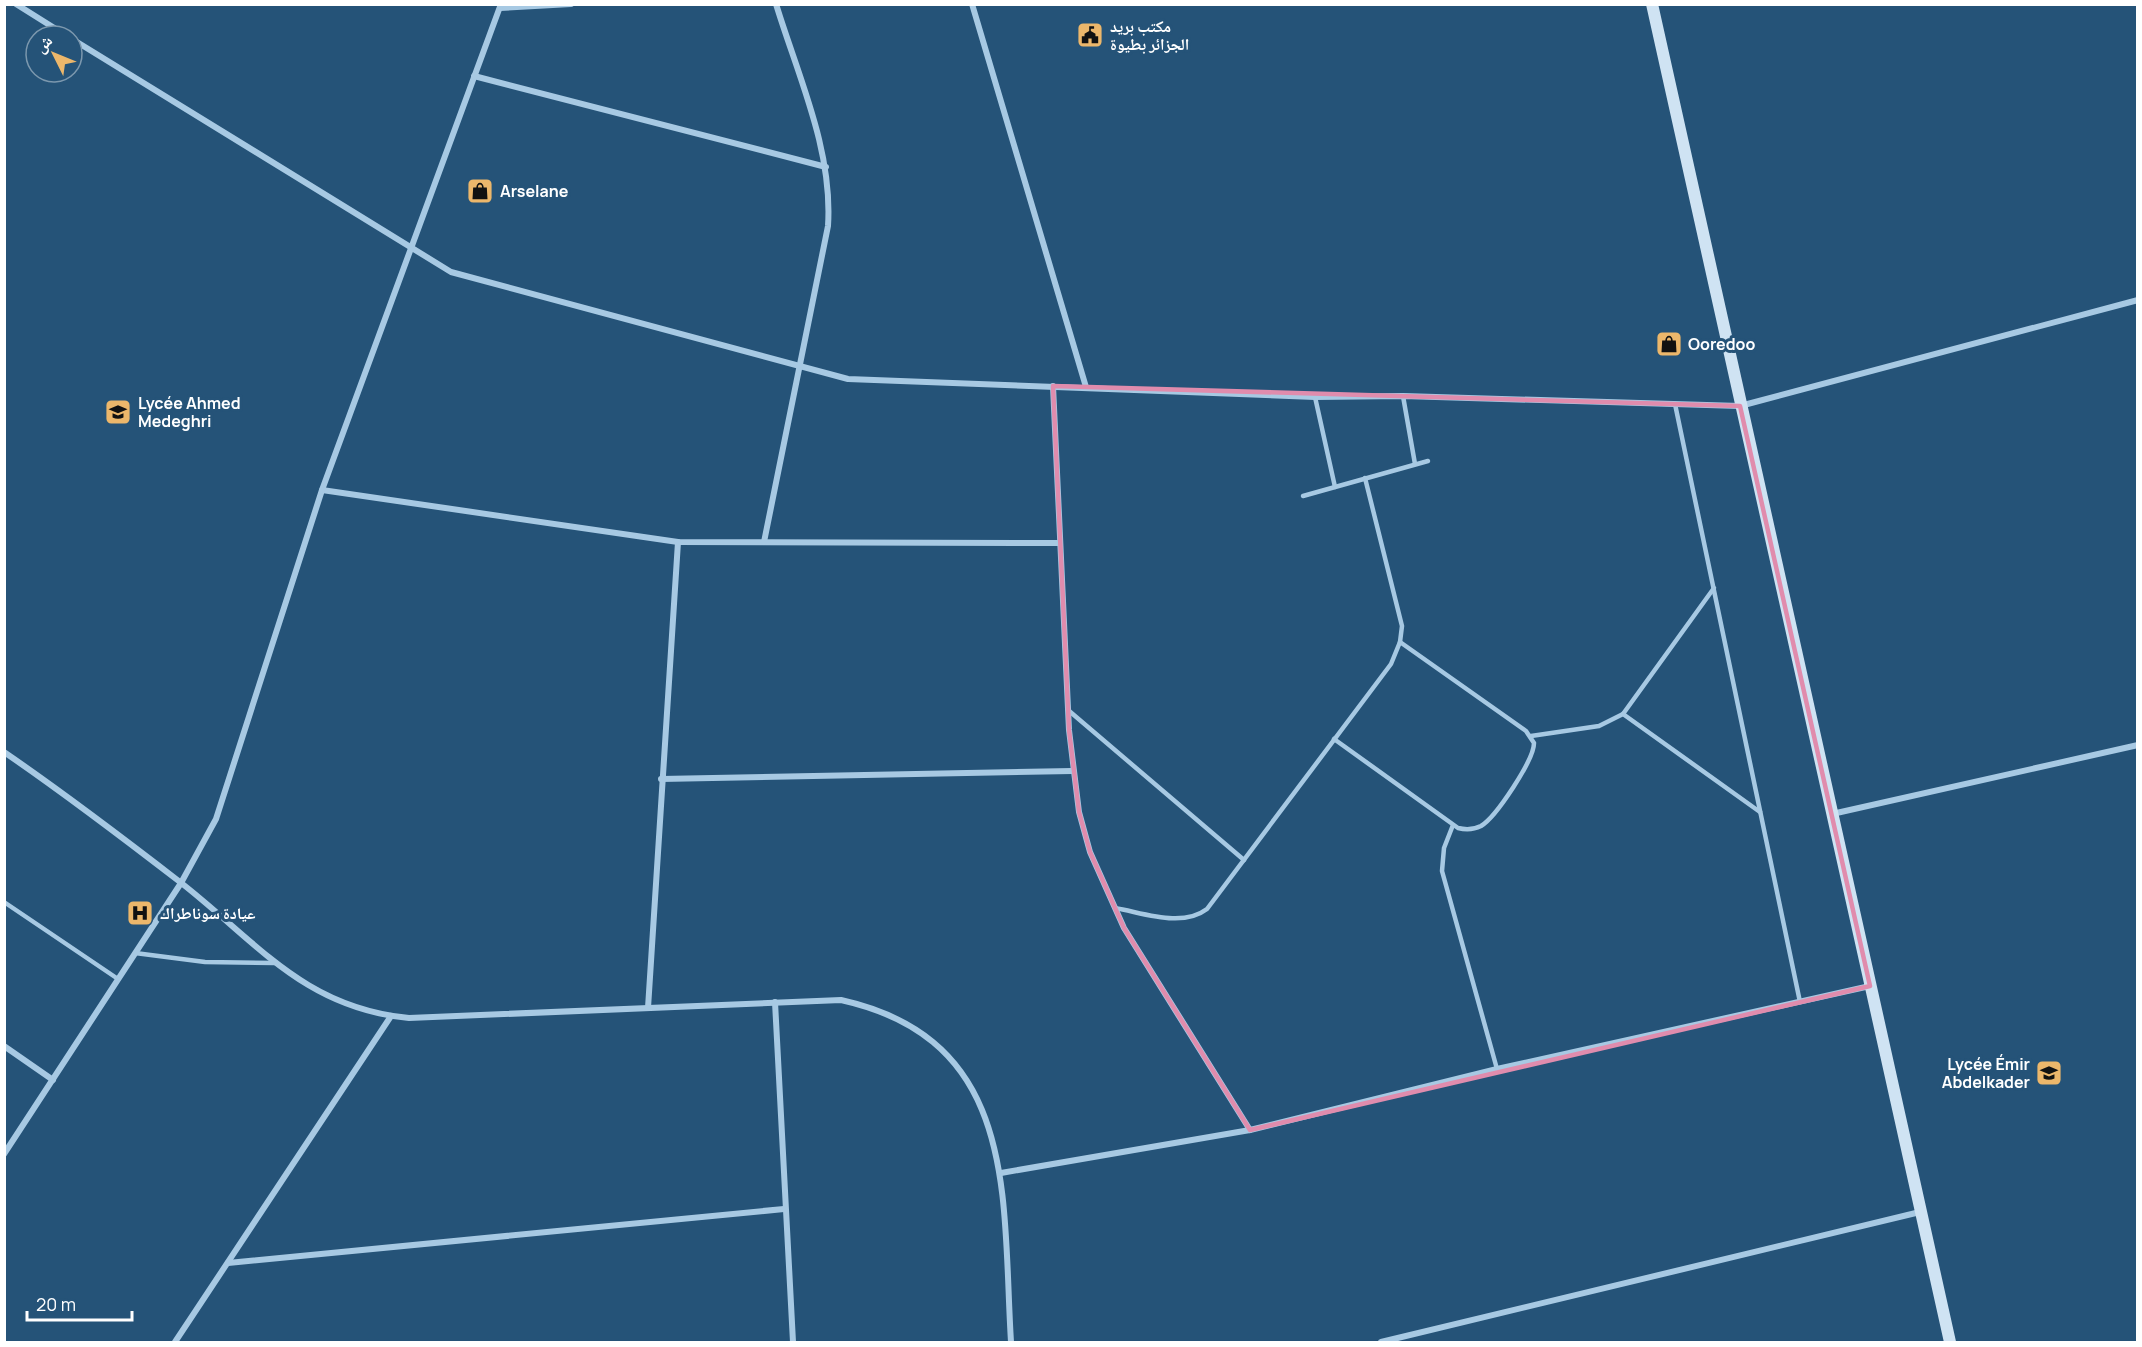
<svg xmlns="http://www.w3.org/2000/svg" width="2142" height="1347" viewBox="0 0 2142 1347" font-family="Manrope,'Noto Naskh Arabic',sans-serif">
  <rect width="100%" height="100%" fill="#255378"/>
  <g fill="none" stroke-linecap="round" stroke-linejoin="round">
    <g stroke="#a7c9e3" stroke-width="4.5">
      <polyline points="1403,396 1415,464"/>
      <polyline points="1315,397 1335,487"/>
      <polyline points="1675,404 1800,1002"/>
      <polyline points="1303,496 1428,461"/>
      <polyline points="1068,710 1244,860"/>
      <polyline points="1623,714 1760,812"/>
      <polyline points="1531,736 1599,726 1623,714 1714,588"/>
      <path d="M1334 739 1458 828C1466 830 1473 830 1481 826 1496 817 1534 760 1534 743L1526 731 1400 642"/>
      <polyline points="1453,825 1444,848 1442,871 1497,1069"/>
      <polyline points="4,902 118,979"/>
      <path d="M1115 908C1144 913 1182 928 1207 909L1391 664 1400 642 1402 626 1365 478"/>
      <polyline points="135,953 205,962 275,963"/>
    </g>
    <g stroke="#a7c9e3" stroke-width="6">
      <polyline points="16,4 67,36"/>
      <polyline points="972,4 1086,387"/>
      <polyline points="500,8 571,4"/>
      <polyline points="72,39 451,272 848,379 1315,397 1403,396 1740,406 2138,300"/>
      <polyline points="474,76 826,167"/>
      <polyline points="1053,386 1069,730 1079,812 1090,852 1124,928 1250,1130"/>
      <polyline points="322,490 678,542 1060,543"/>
      <path d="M764 542 828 226C833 150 798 76 776 4"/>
      <path d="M4 752C64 793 123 838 180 882 257 942 304 1008 409 1018L841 1000C1020 1040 1002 1197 1011 1342"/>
      <polyline points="661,779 1072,771"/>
      <polyline points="1832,814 2138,745"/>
      <polyline points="775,1002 793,1342"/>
      <polyline points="648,1008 678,542"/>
      <polyline points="4,1046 53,1080"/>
      <polyline points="4,1154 181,883 216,819 322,490 501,4"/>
      <polyline points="1001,1173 1250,1130 1497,1069 1870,986"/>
      <polyline points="228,1263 784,1209"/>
      <polyline points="175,1342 391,1016"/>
      <polyline points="1381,1342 1920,1212"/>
    </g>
    <polyline stroke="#cfe3f3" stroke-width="12" points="1652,4 1950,1342"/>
  </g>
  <path fill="none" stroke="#e08cad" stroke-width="4.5" stroke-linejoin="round" d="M1053 386 1740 406 1870 986 1250 1130 1124 928 1090 852 1079 812 1069 730Z"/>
  <defs>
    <symbol id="civic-square" viewBox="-11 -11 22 22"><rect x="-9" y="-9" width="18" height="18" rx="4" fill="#ecb76b" stroke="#255378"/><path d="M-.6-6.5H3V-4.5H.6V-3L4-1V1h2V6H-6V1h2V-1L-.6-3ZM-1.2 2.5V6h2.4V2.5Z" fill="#111"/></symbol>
    <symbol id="shop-square" viewBox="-11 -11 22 22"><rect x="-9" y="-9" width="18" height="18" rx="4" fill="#ecb76b" stroke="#255378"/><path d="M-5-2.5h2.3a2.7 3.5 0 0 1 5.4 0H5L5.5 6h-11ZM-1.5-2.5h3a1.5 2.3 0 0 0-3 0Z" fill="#111"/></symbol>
    <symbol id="school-square" viewBox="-11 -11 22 22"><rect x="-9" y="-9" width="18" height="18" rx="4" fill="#ecb76b" stroke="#255378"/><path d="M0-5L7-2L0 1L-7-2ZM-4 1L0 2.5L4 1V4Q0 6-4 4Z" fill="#111"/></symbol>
    <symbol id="hospital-square" viewBox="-11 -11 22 22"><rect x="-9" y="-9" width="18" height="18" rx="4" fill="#ecb76b" stroke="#255378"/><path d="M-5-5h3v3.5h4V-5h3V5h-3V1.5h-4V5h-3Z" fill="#111"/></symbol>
  </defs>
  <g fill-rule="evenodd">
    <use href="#civic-square" x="1075" y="20" width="30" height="30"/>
    <use href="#shop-square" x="465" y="176" width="30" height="30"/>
    <use href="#shop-square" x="1654" y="329" width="30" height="30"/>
    <use href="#school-square" x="103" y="397" width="30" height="30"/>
    <use href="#hospital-square" x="125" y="898" width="30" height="30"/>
    <use href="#school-square" x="2034" y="1058" width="30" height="30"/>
  </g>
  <g text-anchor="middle" stroke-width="6" stroke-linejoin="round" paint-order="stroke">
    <g font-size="16" font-weight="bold" fill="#fff" stroke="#255378" text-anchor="start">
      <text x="1110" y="32">مكتب بريد<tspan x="1110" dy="18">الجزائر بطيوة</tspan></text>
      <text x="500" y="197">Arselane</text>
      <text x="1688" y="350">Ooredoo</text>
      <text x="138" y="409">Lycée Ahmed<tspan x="138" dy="18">Medeghri</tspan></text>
      <text x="160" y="919">عيادة سوناطراك</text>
      <text x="2030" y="1070" text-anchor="end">Lycée Émir<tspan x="2030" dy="18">Abdelkader</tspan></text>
    </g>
  </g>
  <rect width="2142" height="1347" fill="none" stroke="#ffffff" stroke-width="12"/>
  <g transform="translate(54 54) rotate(313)"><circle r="28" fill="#255378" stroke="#7c98ae" stroke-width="1.5"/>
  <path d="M0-4.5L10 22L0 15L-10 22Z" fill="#ecb76b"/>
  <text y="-9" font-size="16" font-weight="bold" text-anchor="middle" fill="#ffffff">ش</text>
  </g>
  <path d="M27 1311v9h105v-9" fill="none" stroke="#ffffff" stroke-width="3"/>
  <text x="36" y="1311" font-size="18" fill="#ffffff" stroke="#255378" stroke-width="4.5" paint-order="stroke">20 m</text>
</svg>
